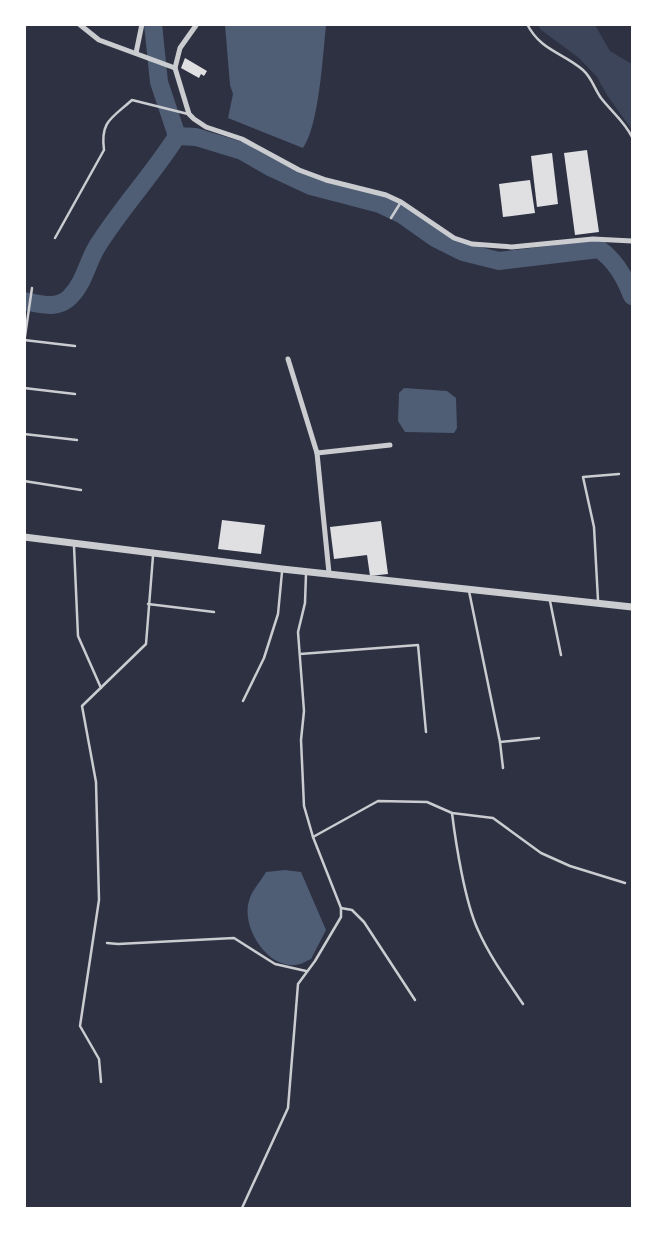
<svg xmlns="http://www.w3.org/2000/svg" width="657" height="1233" viewBox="0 0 657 1233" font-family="'PT Sans Narrow',sans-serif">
  <rect width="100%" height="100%" fill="#2d3142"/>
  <polygon fill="#3c4559" points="538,25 595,25 610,51 632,64 632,130 607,95 597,77 579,58 541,30"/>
  <g fill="#4f5d75">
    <path d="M225 25H326C323 54 319 126 303 148L228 118 233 94 230 85Z"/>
    <polygon points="404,388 447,391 456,398 457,428 454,433 405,432 398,421 399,393"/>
    <path d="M285 870 301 872 326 930 311 959C307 961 300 965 295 965 267 968 241 927 249 901 251 891 261 881 266 872Z"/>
  </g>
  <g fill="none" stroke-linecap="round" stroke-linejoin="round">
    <g stroke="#4f5d75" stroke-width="18">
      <polyline points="153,24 159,82 177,136"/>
      <path d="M177 136 196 137 242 151 270 167 311 186 380 204 401 214 435 238 463 252 499 261 599 249C615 260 625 277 632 296"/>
      <path d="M24 301C41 304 57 310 70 297 85 282 87 262 98 245 122 207 153 174 177 136"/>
    </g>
  </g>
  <g fill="#e0e0e3">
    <polygon points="185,58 207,71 204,76 201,74 199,78 181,68"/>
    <polygon points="587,150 599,232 575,235 564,153"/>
    <polygon points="552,153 558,204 537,207 531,156"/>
    <polygon points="530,180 535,213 503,217 499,184"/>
    <polygon points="222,520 265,525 261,554 218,549"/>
    <polygon points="381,521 388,574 370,576 367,555 334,559 330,527"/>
  </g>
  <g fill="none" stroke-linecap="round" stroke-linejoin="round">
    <g stroke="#caccd0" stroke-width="2.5">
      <path d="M527 24C541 51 562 52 583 70 592 78 594 88 601 98 611 111 625 122 632 137"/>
      <polyline points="391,218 401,202"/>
      <path d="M55 238 104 150C100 121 112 118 132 100L188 114"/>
      <polyline points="24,340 75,346"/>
      <polyline points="24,343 32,288"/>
      <polyline points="24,388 75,394"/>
      <polyline points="24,434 77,440"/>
      <polyline points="24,481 81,490"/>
      <polyline points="74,546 78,636 101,688"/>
      <polyline points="469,591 500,742 503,768"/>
      <polyline points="598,600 594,527 583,477 619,474"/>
      <polyline points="550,601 561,655"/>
      <polyline points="148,604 214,612"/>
      <polyline points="300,654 418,645 426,732"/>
      <polyline points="243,701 264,658 278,614 282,572"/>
      <polyline points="500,742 539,738"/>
      <path d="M452 813C456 845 465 902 478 930 490 957 507 980 523 1004"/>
      <polyline points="313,837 378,801 427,802 452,813 493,818 541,853 570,866 625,883"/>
      <polyline points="341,908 352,910 364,922 415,1000"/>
      <polyline points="107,943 118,944 234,938 275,964 306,971"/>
      <polyline points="101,1082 99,1059 80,1026 99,900 96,782 82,706 146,644 153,556"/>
      <polyline points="242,1208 288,1108 298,984 315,961 341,917 341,908 313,837 304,806 301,740 304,711 298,632 305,603 306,574"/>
    </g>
    <g stroke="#caccd0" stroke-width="5">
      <polyline points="79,24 99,40 175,68 189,114 194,119 206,127 242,139 299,170 326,180 386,195 401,202 454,238 472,244 512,247 593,239 632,241"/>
      <polyline points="24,25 25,24"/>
      <polyline points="136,53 142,24"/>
      <polyline points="175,68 180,48 197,24"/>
      <polyline points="288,359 317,453 329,573"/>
      <polyline points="317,453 390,445"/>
    </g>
    <polyline stroke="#caccd0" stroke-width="7" points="24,537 282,569 632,607"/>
  </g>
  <rect width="657" height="1233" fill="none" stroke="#ffffff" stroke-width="52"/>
</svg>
